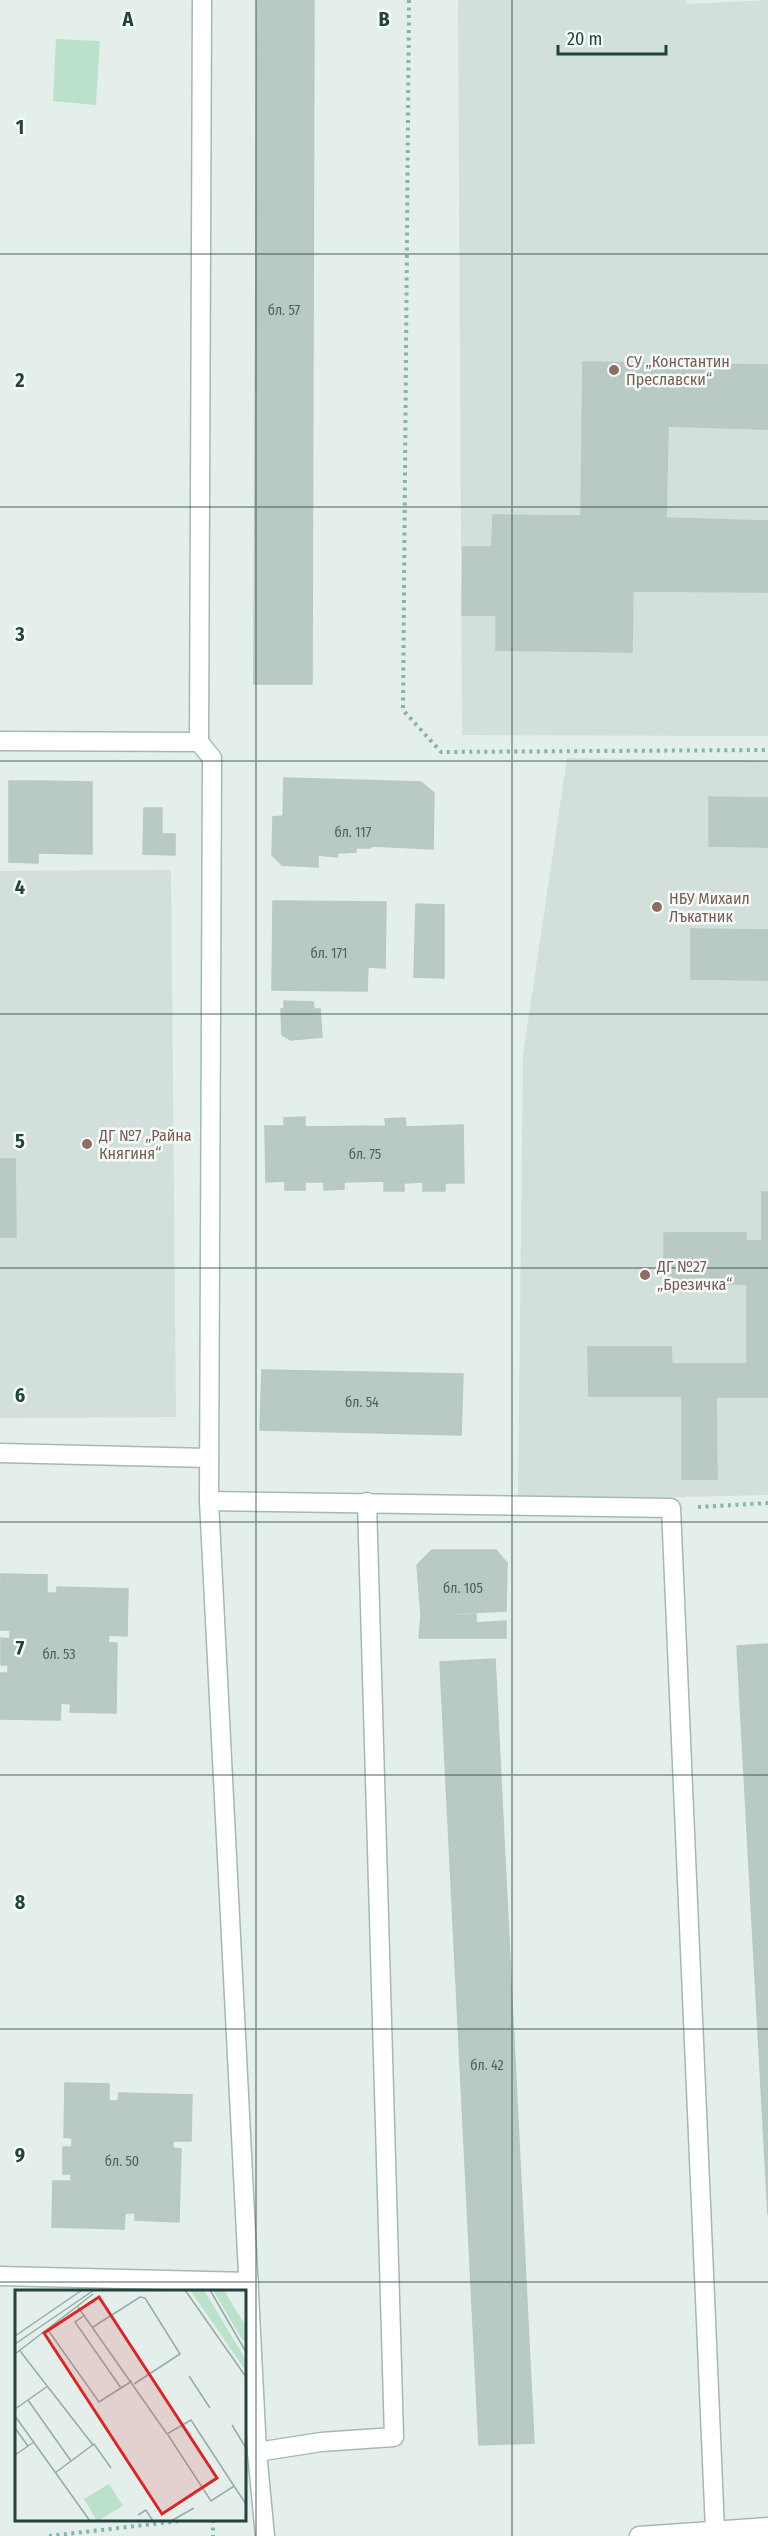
<svg xmlns="http://www.w3.org/2000/svg" width="768" height="2536" viewBox="0 0 768 2536" font-family="'Fira Sans Condensed',sans-serif">
  <rect width="100%" height="100%" fill="#e4efec"/>
  <g fill="#d2dfdb">
    <polygon points="458,0 686,0 687,4 768,0 768,736 462,735"/>
    <polygon points="567,758 768,761 768,1495 518,1501 523,1055"/>
    <polygon points="171,870 176,1417 0,1418 0,871"/>
  </g>
  <polygon fill="#bce1cb" points="56,39 100,41 96,105 53,101"/>
  <g fill="#b9cac5" stroke="#b6c9c4" stroke-width="1.5">
    <polygon points="257,0 314,0 312,684 254,684"/>
    <polygon points="583,362 768,365 768,429 668,426 666,518 768,521 768,592 633,591 632,652 496,650 496,615 462,615 463,547 492,547 493,515 581,516"/>
    <polygon points="284,778 421,782 434,793 433,849 372,846 370,848 356,848 356,852 338,853 337,857 318,855 318,867 282,865 272,855 273,817 283,816"/>
    <polygon points="9,781 38,781 38,863 9,862"/>
    <polygon points="38,781 92,782 92,854 38,853"/>
    <polygon points="709,797 768,798 768,847 709,846"/>
    <polygon points="144,808 162,808 162,834 175,834 175,855 143,854"/>
    <polygon points="273,901 386,902 385,968 368,967 367,991 272,990"/>
    <polygon points="416,904 444,905 444,978 414,977"/>
    <polygon points="691,929 768,930 768,980 691,979"/>
    <polygon points="284,1001 313,1002 314,1009 320,1009 322,1037 291,1040 282,1035 281,1009 284,1009"/>
    <polygon points="305,1117 305,1127 386,1126 385,1119 405,1118 406,1127 463,1125 464,1183 445,1183 445,1191 423,1191 423,1182 404,1183 404,1191 384,1191 384,1181 344,1182 344,1189 324,1190 324,1182 305,1182 305,1190 285,1190 285,1181 266,1182 265,1126 284,1126 284,1118"/>
    <polygon points="0,1159 15,1159 16,1237 0,1237"/>
    <polygon points="762,1192 768,1192 768,1397 716,1397 717,1479 682,1479 682,1396 589,1396 588,1347 671,1347 672,1364 747,1364 747,1284 664,1284 664,1233 746,1233 746,1241 762,1241"/>
    <polygon points="262,1370 463,1374 461,1435 260,1430"/>
    <polygon points="432,1550 496,1550 507,1563 506,1611 421,1615 417,1565"/>
    <polygon points="1,1574 47,1575 47,1593 57,1593 57,1587 128,1589 127,1636 109,1635 108,1643 117,1643 116,1713 70,1712 71,1704 61,1703 60,1720 0,1719 0,1673 8,1673 8,1665 1,1665 1,1638 10,1639 10,1630 0,1630"/>
    <polygon points="476,1614 476,1623 506,1621 506,1638 464,1638 464,1615"/>
    <polygon points="421,1615 464,1615 464,1638 419,1638"/>
    <polygon points="768,1644 768,2215 737,1646"/>
    <polygon points="495,1659 534,2443 479,2445 440,1662"/>
    <polygon points="65,2083 109,2084 109,2101 118,2101 119,2093 192,2095 191,2141 173,2141 173,2148 181,2149 179,2222 135,2220 135,2213 125,2213 124,2229 52,2227 53,2181 71,2181 71,2174 63,2174 63,2147 72,2147 72,2138 64,2137"/>
  </g>
  <g fill="none" stroke-linecap="round" stroke-linejoin="round">
    <defs>
      <g id="minor">
        <polyline points="0,741 199,742 212,758 209,1501 257,2452 265,2536"/>
        <polyline points="199,742 202,0"/>
        <polyline points="0,1453 209,1458"/>
        <polyline points="209,1501 671,1508 715,2530"/>
        <polyline points="0,2276 249,2282"/>
        <polyline points="257,2452 321,2442 394,2437 367,1502"/>
        <polyline points="639,2536 768,2527"/>
      </g>
    </defs>
    <use href="#minor" stroke="#a6b8b4" stroke-width="21"/>
    <g stroke="#82b5ac" stroke-width="4" stroke-dasharray="3 4.5" stroke-linecap="butt">
      <polyline points="409,0 403,710 441,752 768,750"/>
      <polyline points="698,1507 768,1503"/>
      <polyline points="213,2520 213,2536"/>
      <polyline points="49,2536 188,2520"/>
    </g>
    <use href="#minor" stroke="#fff" stroke-width="18"/>
  </g>
  <path fill="none" stroke="#22433e" stroke-width="1.5" stroke-opacity="0.55" d="M256 0V2536M512 0V2536M0 254H768M0 507H768M0 761H768M0 1014H768M0 1268H768M0 1522H768M0 1775H768M0 2029H768M0 2282H768"/>
  <g fill="#8d6e63" stroke="#f6fbf9" stroke-width="2">
    <circle cx="614" cy="370" r="6"/>
    <circle cx="657" cy="907" r="6"/>
    <circle cx="87" cy="1144" r="6"/>
    <circle cx="645" cy="1275" r="6"/>
  </g>
  <g text-anchor="middle" stroke-width="5" stroke-linejoin="round" paint-order="stroke">
    <g font-size="14" fill="#486560">
      <text x="284" y="315">бл. 57</text>
      <text x="353" y="837">бл. 117</text>
      <text x="329" y="958">бл. 171</text>
      <text x="365" y="1159">бл. 75</text>
      <text x="362" y="1407">бл. 54</text>
      <text x="463" y="1593">бл. 105</text>
      <text x="59" y="1659">бл. 53</text>
      <text x="487" y="2070">бл. 42</text>
      <text x="122" y="2166">бл. 50</text>
    </g>
    <g font-size="16" fill="#785e54" stroke="#f6fbf9" text-anchor="start">
      <text x="626" y="367">СУ „Константин<tspan x="626" dy="18">Преславски“</tspan></text>
      <text x="669" y="904">НБУ Михаил<tspan x="669" dy="18">Лъкатник</tspan></text>
      <text x="99" y="1141">ДГ №7 „Райна<tspan x="99" dy="18">Княгиня“</tspan></text>
      <text x="657" y="1272">ДГ №27<tspan x="657" dy="18">„Брезичка“</tspan></text>
    </g>
  </g>
  <g transform="translate(15 2290)">
    <rect width="231" height="231" fill="#e4efec"/>
    <path d="M175 0H189L231 70V81ZM198 0H209L231 37V49L228 51ZM94 194 108 216 82 231 69 209Z" fill="#bce1cb"/>
    <path fill="none" stroke="#96aaa6" stroke-width="1.5" d="M170 0 231 87M195 0 231 62M63 17 152 144 176 130 219 196M70 25 60 32 106 98M78 37 125 7 130 8 165 64 119 94M33 40 84 112 117 91M0 46 67 0M0 54 79 0M5 61 78 155M0 64 78 4M174 86 195 118M13 110 56 171M0 119 33 96M0 126 75 231M217 135 231 158M0 138 13 156M153 145 196 211 219 196 231 214M0 165 19 152M40 183 79 154 96 178M123 225 131 220 138 231M156 231 179 218"/>
    <path fill="#d62828" fill-opacity="0.15" stroke="#d62828" stroke-width="3" d="M84 7 202 188 147 224 29 43Z"/>
    <rect width="231" height="231" fill="none" stroke="#22433e" stroke-width="3"/>
  </g>
  <g font-size="20" text-anchor="middle" font-weight="bold" fill="#22433e" stroke="#f6fbf9" stroke-width="5" stroke-linejoin="round" paint-order="stroke">
    <text x="128" y="26">A</text>
    <text x="384" y="26">B</text>
    <text x="20" y="134">1</text>
    <text x="20" y="387">2</text>
    <text x="20" y="641">3</text>
    <text x="20" y="894">4</text>
    <text x="20" y="1148">5</text>
    <text x="20" y="1402">6</text>
    <text x="20" y="1655">7</text>
    <text x="20" y="1909">8</text>
    <text x="20" y="2162">9</text>
  </g>
  <path d="M558 45v9h108v-9" fill="none" stroke="#22433e" stroke-width="3"/>
  <text x="567" y="45" font-size="18" fill="#22433e" stroke="#f6fbf9" stroke-width="4.5" paint-order="stroke">20 m</text>
</svg>
